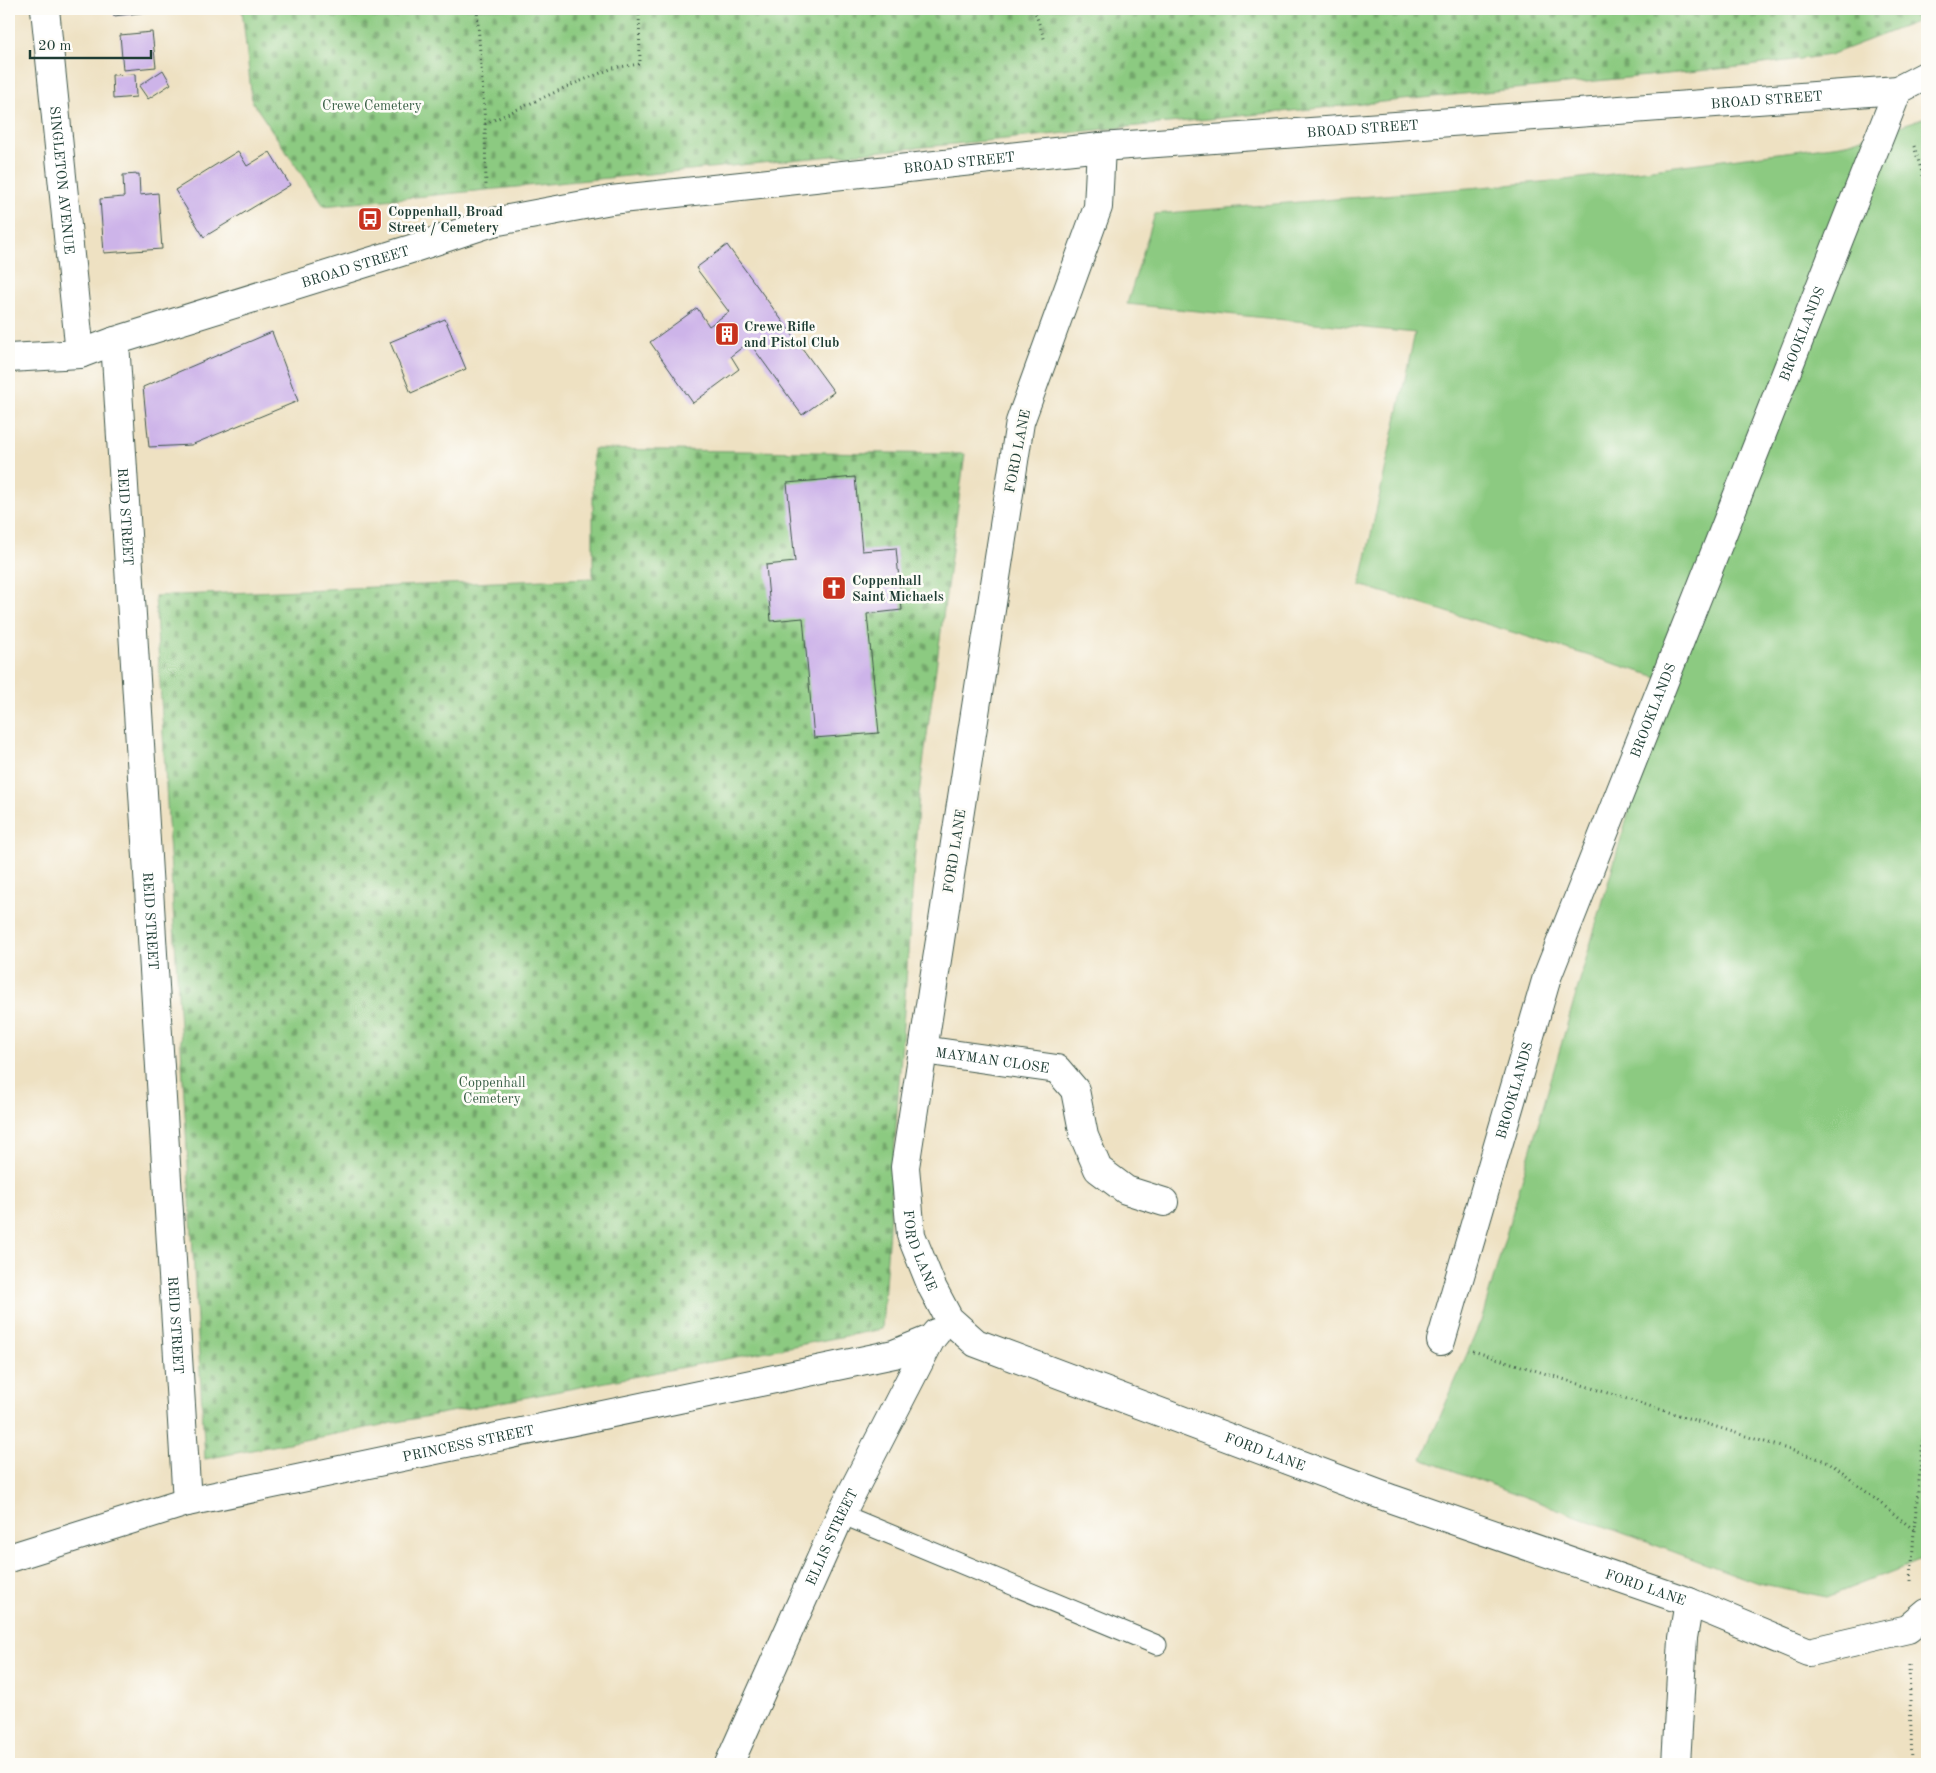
<svg xmlns="http://www.w3.org/2000/svg" width="1936" height="1773" viewBox="0 0 1936 1773" font-family="'Old Standard TT',serif">
  <defs>
    <pattern id="cemetery-stones" width="16" height="16" patternUnits="userSpaceOnUse" patternTransform="scale(1.25)"><rect width="16" height="16" fill="#8cca81"/><path d="M2 7V4a2 2 0 0 1 4 0v3zM10 15v-3a2 2 0 0 1 4 0v3z" fill="#72a56a"/></pattern>
  </defs>
  <rect width="100%" height="100%" fill="#fdfcf7"/>
  <filter id="ink" filterUnits="userSpaceOnUse"><feTurbulence type="fractalNoise" baseFrequency=".02" numOctaves="2"/><feDisplacementMap in="SourceGraphic" scale="10" xChannelSelector="R" yChannelSelector="G"/><feConvolveMatrix kernelMatrix="1 2 1 2 8 2 1 2 1" color-interpolation-filters="sRGB"/></filter>
  <filter id="wash" filterUnits="userSpaceOnUse"><feTurbulence type="fractalNoise" baseFrequency=".0096" numOctaves="4" result="noise"/><feDisplacementMap in="SourceGraphic" scale="20" xChannelSelector="R" yChannelSelector="G"/><feGaussianBlur stdDeviation="1.12" result="paint"/><feColorMatrix in="noise" values="0 0 0 0 0 0 0 0 0 0 0 0 0 0 0 0 0 1.4 0 .05"/><feComposite in="paint" operator="in"/></filter>
  <g filter="url(#wash)">
    <rect width="100%" height="100%" fill="#eee1c2"/>
    <polygon fill="#8cca81" stroke="#56845a" points="1927,117 1927,1558 1827,1597 1758,1583 1422,1459 1481,1321 1667,680 1360,585 1415,333 1127,304 1155,214 1565,180 1841,145"/>
    <g fill="url(#cemetery-stones)" stroke="#56845a">
      <polygon points="242,9 1927,9 1927,15 1921,20 1830,55 1749,66 323,206 252,101"/>
      <polygon points="593,449 965,454 919,794 882,1329 205,1459 155,596 593,578"/>
    </g>
    <g id="blocks">
      <g fill="#cdb4e9">
        <polygon points="113,9 164,9 164,10 114,16"/>
        <polygon points="152,32 156,67 123,70 120,35"/>
        <polygon points="163,70 171,84 148,99 139,86"/>
        <polygon points="135,74 136,97 113,99 112,75"/>
        <polygon points="238,151 247,166 270,152 290,185 204,237 175,190"/>
        <polygon points="139,174 140,195 158,193 162,249 104,253 100,199 124,197 123,175"/>
        <polygon points="727,245 834,392 802,415 749,342 731,356 739,369 693,403 650,342 697,308 709,326 729,312 696,268"/>
        <polygon points="445,319 466,369 411,393 390,342"/>
        <polygon points="272,332 298,401 191,445 149,447 143,387"/>
        <polygon points="855,477 862,551 896,548 902,610 867,614 879,733 814,738 803,618 771,621 766,565 795,562 787,483"/>
      </g>
    </g>
  </g>
  <g filter="url(#ink)">
    <use href="#blocks" fill-opacity="0" stroke="#3e5649" stroke-width="1"/>
    <g fill="none" stroke-linecap="round" stroke-linejoin="round">
      <defs>
        <polyline id="lane" points="841,1514 1157,1645"/>
        <g id="street">
          <path id="s1" d="M45 9 80 354"/>
          <path id="s2" d="M1101 147 1098 207 1020 422 905 1167 911 1235 932 1287 949 1319 976 1343 1392 1499 1689 1602 1809 1652 1908 1629 1927 1613"/>
          <path id="s3" d="M115 341 187 1502"/>
          <path id="s4" d="M923 1050 1057 1069 1075 1090 1084 1136 1098 1169 1126 1190 1164 1202"/>
          <path id="s5" d="M1441 1341 1547 977 1898 90"/>
          <path id="s6" d="M9 1558 187 1502 894 1354 931 1339"/>
          <path id="s7" d="M729 1764 841 1514 931 1339 936 1333"/>
          <polyline points="1676,1764 1683,1638 1689,1602"/>
        </g>
        <g id="secondary">
          <path id="s8" d="M9 358 80 354 115 341 411 249 493 222 611 200 1101 147 1898 90 1927 75"/>
        </g>
      </defs>
      <use href="#lane" stroke="#3e5649" stroke-width="21"/>
      <use href="#street" stroke="#3e5649" stroke-width="30"/>
      <use href="#secondary" stroke="#3e5649" stroke-width="30"/>
      <g stroke="#3e5649" stroke-width="3" stroke-dasharray="1 4" stroke-linecap="butt">
        <polyline points="477,9 485,124 486,189"/>
        <polyline points="1034,9 1045,41"/>
        <polyline points="485,124 571,85 613,68 640,64 639,9"/>
        <polyline points="1914,146 1927,189"/>
        <polyline points="1473,1351 1829,1462 1914,1530"/>
        <polyline points="1911,1581 1914,1530 1927,1400"/>
        <polyline points="1909,1665 1912,1764"/>
      </g>
      <use href="#lane" stroke="#fff" stroke-width="19"/>
      <use href="#street" stroke="#fff" stroke-width="28"/>
      <use href="#secondary" stroke="#fff" stroke-width="28"/>
    </g>
  </g>
  <defs>
    <symbol id="bus-square" viewBox="-11 -11 22 22"><rect x="-9" y="-9" width="18" height="18" rx="4" fill="#c8321e" stroke="#fdfcf7"/><path d="M-5-6H5V4H4V6H2V4H-2V6H-4V4H-5ZM-3.5-4V0h7V-4ZM-3.5 1.2v1.5H-2V1.2ZM2 1.2v1.5H3.5V1.2Z" fill="#fff"/></symbol>
    <symbol id="building-square" viewBox="-11 -11 22 22"><rect x="-9" y="-9" width="18" height="18" rx="4" fill="#c8321e" stroke="#fdfcf7"/><path d="M-4-6H4V6H1V3H-1V6H-4ZM-2.5-4.3h1.7v1.8h-1.7ZM.8-4.3h1.7v1.8H.8ZM-2.5-1h1.7V.8h-1.7ZM.8-1h1.7V.8H.8Z" fill="#fff"/></symbol>
    <symbol id="church-square" viewBox="-11 -11 22 22"><rect x="-9" y="-9" width="18" height="18" rx="4" fill="#c8321e" stroke="#fdfcf7"/><path d="M-1.2-6h2.4v3.5h3.3v2.4h-3.3V6h-2.4V-.1h-3.3v-2.4h3.3Z" fill="#fff"/></symbol>
  </defs>
  <g fill-rule="evenodd">
    <use href="#bus-square" x="356" y="205" width="28" height="28"/>
    <use href="#building-square" x="713" y="320" width="28" height="28"/>
    <use href="#church-square" x="820" y="574" width="28" height="28"/>
  </g>
  <g text-anchor="middle" stroke-width="5" stroke-linejoin="round" paint-order="stroke">
    <g font-size="14" fill="#1f3d34" stroke="#fdfcf7">
      <text dy="5" stroke="none"><textPath href="#s8" startOffset="1785">BROAD STREET</textPath></text>
      <text dy="5" stroke="none"><textPath href="#s8" startOffset="1380">BROAD STREET</textPath></text>
      <text dy="5" stroke="none"><textPath href="#s8" startOffset="975">BROAD STREET</textPath></text>
      <text dy="5" stroke="none"><textPath href="#s1" startOffset="172">SINGLETON AVENUE</textPath></text>
      <text dy="5" stroke="none"><textPath href="#s8" startOffset="360">BROAD STREET</textPath></text>
      <text dy="5" stroke="none"><textPath href="#s5" startOffset="1071">BROOKLANDS</textPath></text>
      <text transform="translate(1017 451) rotate(-79)" y="5">FORD LANE</text>
      <text dy="5" stroke="none"><textPath href="#s3" startOffset="176">REID STREET</textPath></text>
      <text dy="5" stroke="none"><textPath href="#s5" startOffset="666">BROOKLANDS</textPath></text>
      <text transform="translate(954 851) rotate(-81)" y="5">FORD LANE</text>
      <text dy="5" stroke="none"><textPath href="#s3" startOffset="581">REID STREET</textPath></text>
      <text dy="5" stroke="none"><textPath href="#s4" startOffset="70">MAYMAN CLOSE</textPath></text>
      <text dy="5" stroke="none"><textPath href="#s5" startOffset="261">BROOKLANDS</textPath></text>
      <text dy="5" stroke="none"><textPath href="#s2" startOffset="1128">FORD LANE</textPath></text>
      <text dy="5" stroke="none"><textPath href="#s3" startOffset="986">REID STREET</textPath></text>
      <text dy="5" stroke="none"><textPath href="#s6" startOffset="474">PRINCESS STREET</textPath></text>
      <text dy="5" stroke="none"><textPath href="#s2" startOffset="1548">FORD LANE</textPath></text>
      <text dy="5" stroke="none"><textPath href="#s7" startOffset="249">ELLIS STREET</textPath></text>
      <text dy="5" stroke="none"><textPath href="#s2" startOffset="1952">FORD LANE</textPath></text>
    </g>
    <g font-size="14" fill="#3a6047" stroke="#fdfcf7">
      <text x="372" y="110">Crewe Cemetery</text>
      <text x="492" y="1087">Coppenhall<tspan x="492" dy="16">Cemetery</tspan></text>
    </g>
    <g font-size="14" font-weight="bold" fill="#1f3d34" stroke="#fdfcf7" text-anchor="start">
      <text x="388" y="216">Coppenhall, Broad<tspan x="388" dy="16">Street / Cemetery</tspan></text>
      <text x="744" y="331">Crewe Rifle<tspan x="744" dy="16">and Pistol Club</tspan></text>
      <text x="852" y="585">Coppenhall<tspan x="852" dy="16">Saint Michaels</tspan></text>
    </g>
  </g>
  <rect width="1936" height="1773" fill="none" stroke="#fdfcf7" stroke-width="30"/>
  <path d="M30 50v8h121v-8" fill="none" stroke="#1f3d34" stroke-width="2.5"/>
  <text x="38" y="50" font-size="15" fill="#1f3d34" stroke="#fdfcf7" stroke-width="4" paint-order="stroke">20 m</text>
</svg>
